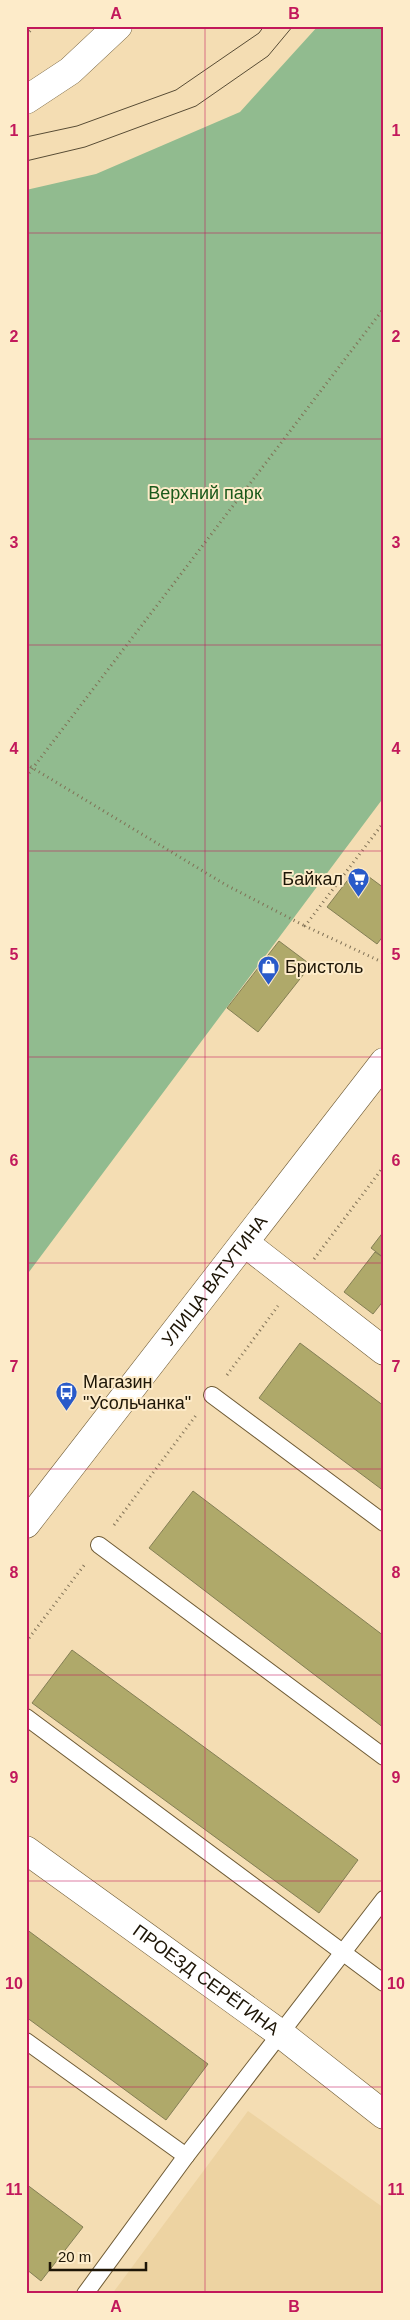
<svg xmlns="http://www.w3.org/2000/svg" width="410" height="2320" viewBox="0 0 410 2320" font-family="Arial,sans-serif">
  <rect width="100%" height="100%" fill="#f4ddb3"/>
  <polygon fill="#edd3a2" points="248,2111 384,2208 384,2294 112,2294"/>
  <polygon fill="#91bb8f" points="318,26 384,26 384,797 26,1276 26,190 96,174 240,112"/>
  <g fill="#afa96a" stroke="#847f55">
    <polygon points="357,868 384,888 384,935 377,944 327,907"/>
    <polygon points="279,941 311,965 258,1032 227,1008"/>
    <polygon points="384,1231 384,1258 371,1248"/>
    <polygon points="375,1252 384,1258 384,1300 373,1314 344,1292"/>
    <polygon points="300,1343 384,1406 384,1491 259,1398"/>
    <polygon points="193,1491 384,1636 384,1728 149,1548"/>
    <polygon points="72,1650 358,1860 319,1913 32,1703"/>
    <polygon points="26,1929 208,2064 166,2120 26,2017"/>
    <polygon points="26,2184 83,2227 41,2281 26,2269"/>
  </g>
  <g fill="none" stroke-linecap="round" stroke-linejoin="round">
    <defs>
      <g id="lane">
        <polyline points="212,1395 384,1523"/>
        <polyline points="99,1545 384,1757"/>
        <polyline points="26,1717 384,1983"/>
        <polyline points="26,2041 186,2156"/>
        <polyline points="85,2294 186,2156 384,1899"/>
      </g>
      <g id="street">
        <polyline points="245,1243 384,1351"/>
        <path id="s1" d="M26 1850 281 2034 384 2115"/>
      </g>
      <g id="secondary">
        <polyline points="26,100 70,71 118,26"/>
        <path id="s2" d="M26 1524 384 1062"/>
      </g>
    </defs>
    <use href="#lane" stroke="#6f5b35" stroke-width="18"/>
    <use href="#street" stroke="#6f5b35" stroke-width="29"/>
    <use href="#secondary" stroke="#6f5b35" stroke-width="29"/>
    <g stroke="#7f7055" stroke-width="3" stroke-dasharray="1 4" stroke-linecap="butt">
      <polyline points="26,35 35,26"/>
      <polyline points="26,764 226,885 305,926"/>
      <polyline points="26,777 384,308"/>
      <polyline points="384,822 305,926 384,963"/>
      <polyline points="314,1259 384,1166"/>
      <polyline points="227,1375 278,1306"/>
      <polyline points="114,1525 197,1414"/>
      <polyline points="26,1642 85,1564"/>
    </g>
    <use href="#lane" stroke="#fff" stroke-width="16"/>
    <use href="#street" stroke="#fff" stroke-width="28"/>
    <use href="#secondary" stroke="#fff" stroke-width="28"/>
    <g stroke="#584c35" stroke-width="1">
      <polyline points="26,137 77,126 176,90 259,33 264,26"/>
      <polyline points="26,161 85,147 196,106 268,56 293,26"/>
    </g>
  </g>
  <path fill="none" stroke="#c2185b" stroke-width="1" stroke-opacity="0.55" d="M205 26V2294M26 233H384M26 439H384M26 645H384M26 851H384M26 1057H384M26 1263H384M26 1469H384M26 1675H384M26 1881H384M26 2087H384"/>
  <defs>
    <symbol id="supermarket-pin" viewBox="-11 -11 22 30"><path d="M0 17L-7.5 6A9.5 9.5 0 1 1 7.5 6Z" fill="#295ac9" stroke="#fdebc9"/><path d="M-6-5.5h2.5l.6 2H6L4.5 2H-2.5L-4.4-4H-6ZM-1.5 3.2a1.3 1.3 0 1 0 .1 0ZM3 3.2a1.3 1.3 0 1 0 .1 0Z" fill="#fff"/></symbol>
    <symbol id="shop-pin" viewBox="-11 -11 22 30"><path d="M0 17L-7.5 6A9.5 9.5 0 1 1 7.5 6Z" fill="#295ac9" stroke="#fdebc9"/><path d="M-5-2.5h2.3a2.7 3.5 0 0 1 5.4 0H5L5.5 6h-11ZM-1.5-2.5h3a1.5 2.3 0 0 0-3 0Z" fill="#fff"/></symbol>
    <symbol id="bus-pin" viewBox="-11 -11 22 30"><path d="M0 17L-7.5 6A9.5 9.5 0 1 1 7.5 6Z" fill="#295ac9" stroke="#fdebc9"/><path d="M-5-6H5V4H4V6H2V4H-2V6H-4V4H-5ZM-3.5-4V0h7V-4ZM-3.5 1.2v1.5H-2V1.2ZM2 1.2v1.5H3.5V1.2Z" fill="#fff"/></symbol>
  </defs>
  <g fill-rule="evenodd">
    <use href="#supermarket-pin" x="346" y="866" width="25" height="34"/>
    <use href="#shop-pin" x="256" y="954" width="25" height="34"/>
    <use href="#bus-pin" x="54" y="1380" width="25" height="34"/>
  </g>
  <g text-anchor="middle" stroke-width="4" stroke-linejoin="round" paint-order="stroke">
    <g font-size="18" fill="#1a591a" stroke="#fdebc9">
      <text x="205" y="499">Верхний парк</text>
    </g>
    <g font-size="18" fill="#1e1607" stroke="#fdebc9" text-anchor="start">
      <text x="343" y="885" text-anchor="end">Байкал</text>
      <text x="285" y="973">Бристоль</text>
      <text x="83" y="1388">Магазин<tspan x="83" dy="21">"Усольчанка"</tspan></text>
    </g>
    <g font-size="18" fill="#1e1607" stroke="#fdebc9">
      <text dy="6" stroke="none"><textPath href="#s2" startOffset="308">УЛИЦА ВАТУТИНА</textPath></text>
      <text dy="6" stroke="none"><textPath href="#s1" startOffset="222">ПРОЕЗД СЕРЁГИНА</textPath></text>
    </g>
  </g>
  <rect width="410" height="2320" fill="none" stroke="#fdebc9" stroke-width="55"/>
  <path d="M50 2262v8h96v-8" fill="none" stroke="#1e1607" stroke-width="2.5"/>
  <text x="58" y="2262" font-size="15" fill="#1e1607" stroke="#fdebc9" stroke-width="4" paint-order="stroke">20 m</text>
  <rect x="28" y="28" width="354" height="2264" fill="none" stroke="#c2185b" stroke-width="2"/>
  <g font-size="16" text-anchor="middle" font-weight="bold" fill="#c2185b">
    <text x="116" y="19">A</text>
    <text x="294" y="19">B</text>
    <text x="14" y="136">1</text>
    <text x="396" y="136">1</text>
    <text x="14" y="342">2</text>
    <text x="396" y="342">2</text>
    <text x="14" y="548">3</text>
    <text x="396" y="548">3</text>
    <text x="14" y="754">4</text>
    <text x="396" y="754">4</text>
    <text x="14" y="960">5</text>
    <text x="396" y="960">5</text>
    <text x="14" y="1166">6</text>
    <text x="396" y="1166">6</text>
    <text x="14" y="1372">7</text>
    <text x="396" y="1372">7</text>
    <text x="14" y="1578">8</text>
    <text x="396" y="1578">8</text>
    <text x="14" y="1783">9</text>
    <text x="396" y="1783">9</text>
    <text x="14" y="1989">10</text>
    <text x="396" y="1989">10</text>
    <text x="14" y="2195">11</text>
    <text x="396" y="2195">11</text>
    <text x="116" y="2312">A</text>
    <text x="294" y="2312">B</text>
  </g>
</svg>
